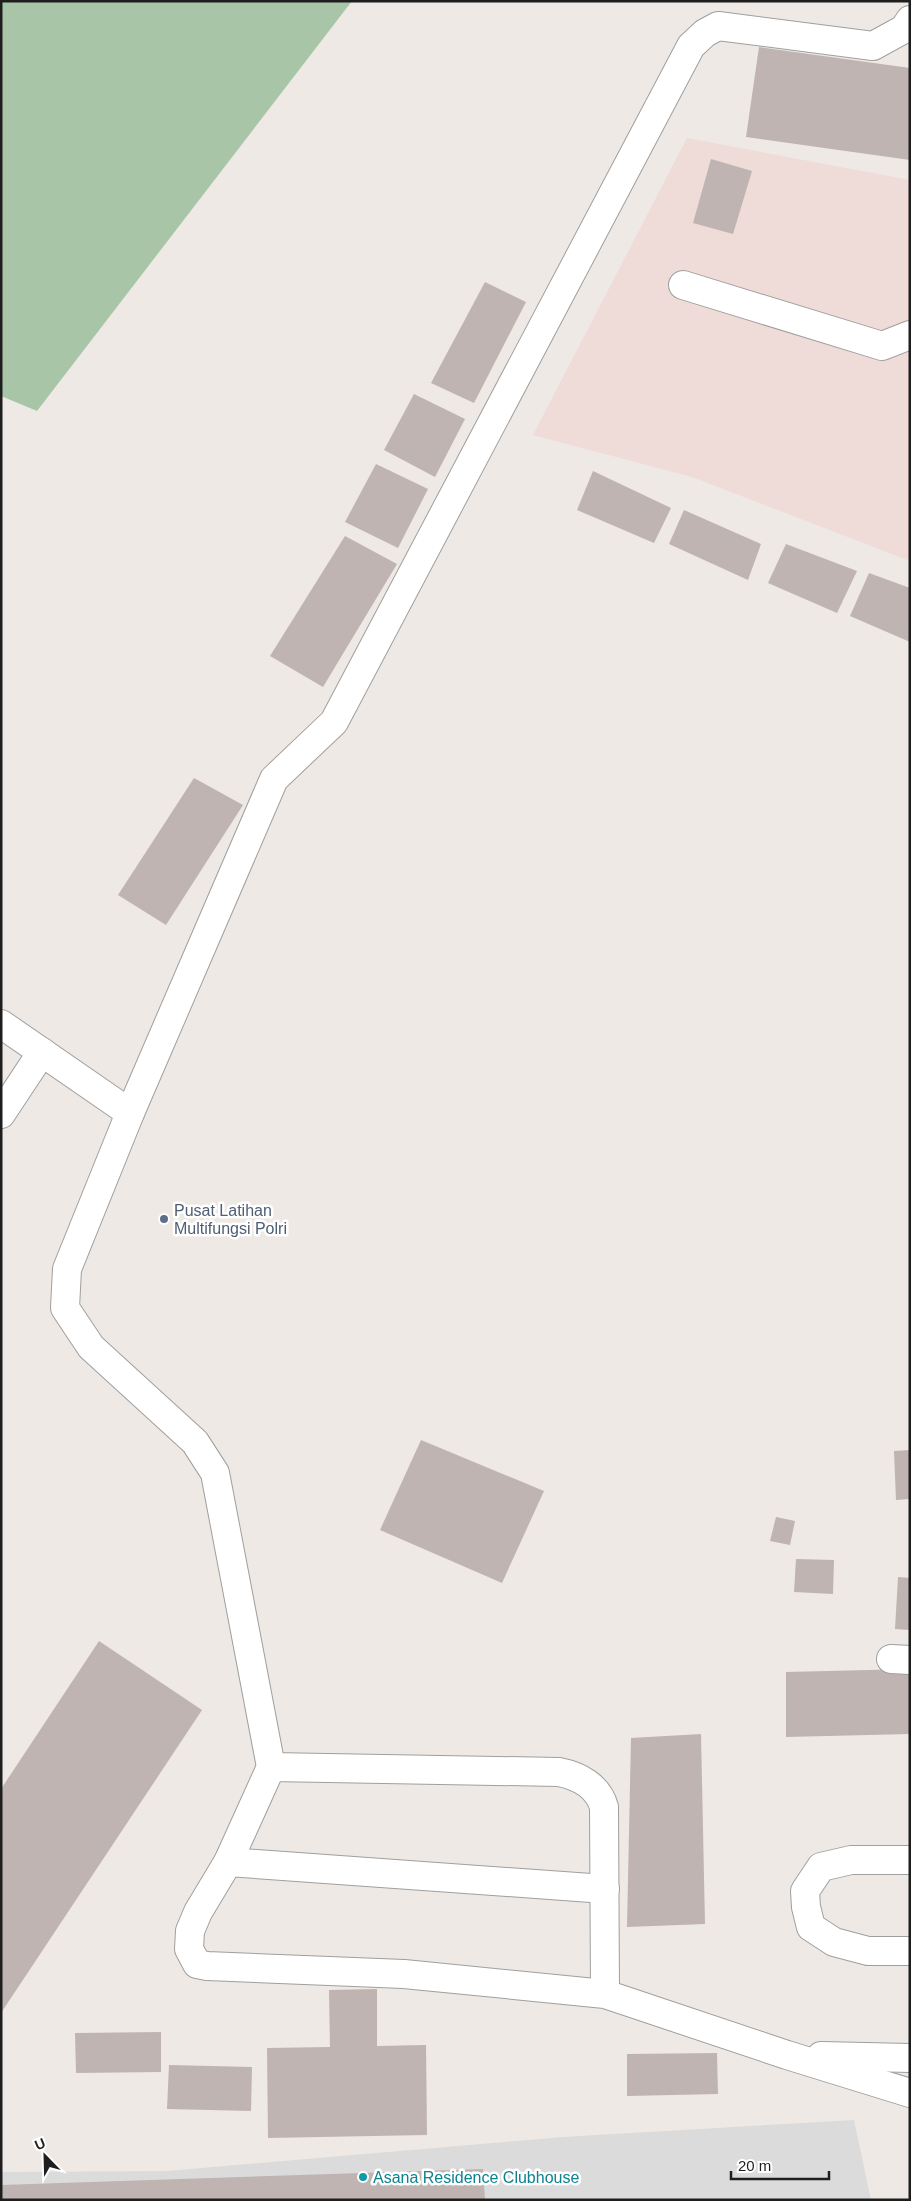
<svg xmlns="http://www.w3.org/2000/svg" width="911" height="2201" viewBox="0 0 911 2201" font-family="Arial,sans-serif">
  <rect width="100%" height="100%" fill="#eee9e4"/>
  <polygon fill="#dcdbdb" points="854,2120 871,2200 1,2200 1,2172 167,2171 563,2137"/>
  <polygon fill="#efdbd8" points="687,138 910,180 910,561 692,477 533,435"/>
  <polygon fill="#a8c6a7" points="1,1 352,1 37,411 1,396"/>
  <g fill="#bfb4b1">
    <polygon points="759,47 910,68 910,160 746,137"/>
    <polygon points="711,159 752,171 733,234 693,223"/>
    <polygon points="485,282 526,302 474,403 431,383"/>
    <polygon points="414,394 465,419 435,477 384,450"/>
    <polygon points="376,464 428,489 398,548 345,522"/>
    <polygon points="593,471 671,508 654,543 577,510"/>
    <polygon points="684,510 761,544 748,580 669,544"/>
    <polygon points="345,536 397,564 323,687 270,656"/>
    <polygon points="786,544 857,571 837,613 768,583"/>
    <polygon points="869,573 910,588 910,642 850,616"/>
    <polygon points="194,778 243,805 166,925 118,895"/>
    <polygon points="421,1440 544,1491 502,1583 380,1530"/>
    <polygon points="910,1450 910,1499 896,1500 894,1451"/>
    <polygon points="776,1517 795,1521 790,1545 770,1541"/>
    <polygon points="796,1559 834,1560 833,1594 794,1592"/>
    <polygon points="898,1577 910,1578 910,1630 895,1629"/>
    <polygon points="99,1641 202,1710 1,2013 1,1789"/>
    <polygon points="910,1669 910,1734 786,1737 786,1672"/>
    <polygon points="701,1734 705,1924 627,1927 631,1738"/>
    <polygon points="377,1989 377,2046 426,2045 427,2135 268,2138 267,2048 330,2047 329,1990"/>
    <polygon points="161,2032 161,2072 76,2073 75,2033"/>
    <polygon points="717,2053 718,2094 627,2096 627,2054"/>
    <polygon points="169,2065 252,2067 251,2111 167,2109"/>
    <polygon points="483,2169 485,2200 1,2200 1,2185"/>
  </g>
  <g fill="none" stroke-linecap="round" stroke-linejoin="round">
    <defs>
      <g id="minor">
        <polyline points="683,285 882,346 910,335"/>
        <polyline points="1,1024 130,1113"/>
        <polyline points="1,1114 42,1052"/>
        <polyline points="891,1659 910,1660"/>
        <polyline points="271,1767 215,1473 195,1442 91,1347 65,1308 67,1269 130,1113 274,779 334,722 691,46 705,33 718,26 873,46 904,29 910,20"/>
        <polyline points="910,1860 851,1860 821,1867 805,1891 806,1907 811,1927 834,1942 868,1951 910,1951"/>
        <polyline points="228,1862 605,1889"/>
        <path d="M605 1994 604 1807C598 1786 579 1776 559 1772L271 1767 228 1862 198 1912 190 1931 189 1949 197 1964 207 1966 404 1974 605 1994 787 2055 910 2093"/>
        <polyline points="821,2056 910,2058"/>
      </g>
    </defs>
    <use href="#minor" stroke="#9f9f9f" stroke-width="30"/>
    <use href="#minor" stroke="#fff" stroke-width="28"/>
  </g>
  <circle fill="#5c6f8a" stroke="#fff" stroke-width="2" cx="164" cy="1219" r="5"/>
  <circle fill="#0f9aa8" stroke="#fff" stroke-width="2" cx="363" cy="2177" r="5"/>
  <g text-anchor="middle" stroke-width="5" stroke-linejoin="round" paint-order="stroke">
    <g font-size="16" fill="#4e5e75" stroke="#fff" text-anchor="start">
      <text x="174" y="1216">Pusat Latihan<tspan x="174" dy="18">Multifungsi Polri</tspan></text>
    </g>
    <g font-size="16" fill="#0d838f" stroke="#fff" text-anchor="start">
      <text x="373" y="2183">Asana Residence Clubhouse</text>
    </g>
  </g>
  <rect width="911" height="2201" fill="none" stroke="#1e1e1e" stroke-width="5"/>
  <g transform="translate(45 2156) rotate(337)" stroke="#ffffff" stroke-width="4" paint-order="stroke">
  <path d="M0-4L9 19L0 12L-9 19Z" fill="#1e1e1e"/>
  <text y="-8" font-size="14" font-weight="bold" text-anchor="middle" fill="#1e1e1e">U</text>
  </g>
  <path d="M731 2171v8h98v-8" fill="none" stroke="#1e1e1e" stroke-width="2.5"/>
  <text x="738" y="2171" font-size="15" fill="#1e1e1e" stroke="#ffffff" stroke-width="4" paint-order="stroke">20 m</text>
</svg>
